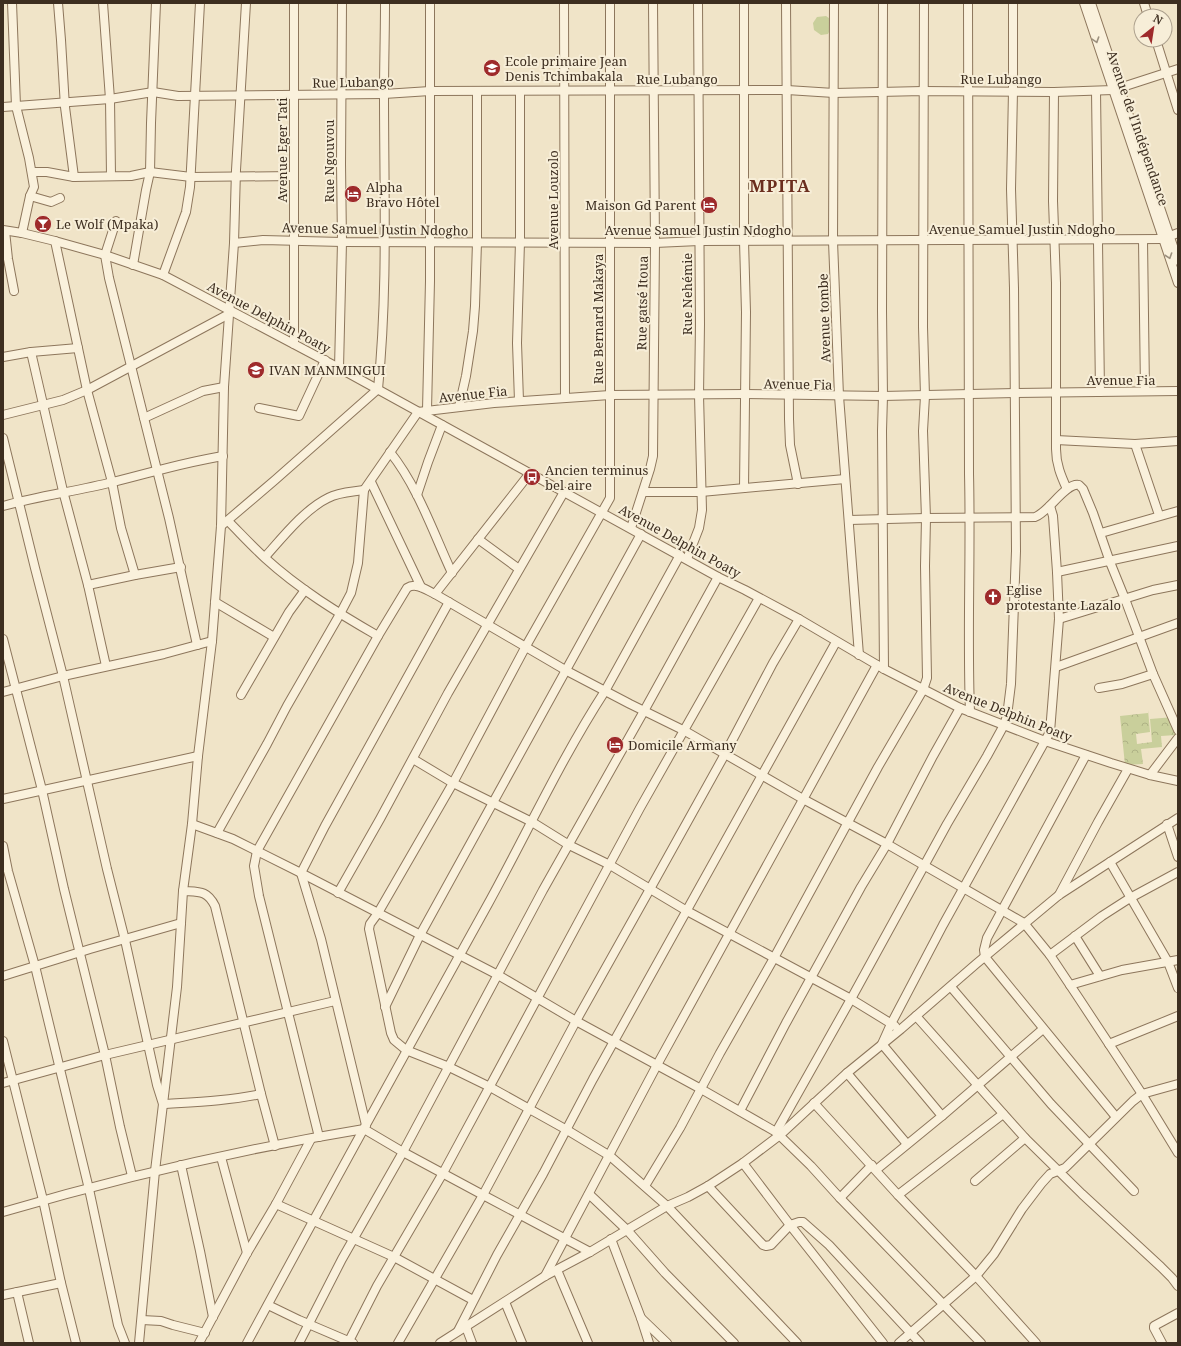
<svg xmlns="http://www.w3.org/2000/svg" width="1181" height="1346" viewBox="0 0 1181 1346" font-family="'Noto Serif',serif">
  <defs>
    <pattern id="forest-crowns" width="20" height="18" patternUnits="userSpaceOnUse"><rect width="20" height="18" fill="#c9cf9b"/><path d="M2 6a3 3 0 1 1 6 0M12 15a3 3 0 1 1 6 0" fill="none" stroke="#aeb285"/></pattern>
  </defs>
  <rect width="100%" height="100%" fill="#f0e4c8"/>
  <polygon fill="#c9cf9b" points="826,16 833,21 832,26 828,34 821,35 814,30 813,23 817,17"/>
  <polygon fill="url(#forest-crowns)" points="1148,710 1150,732 1136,734 1137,744 1152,742 1150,719 1174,717 1176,735 1161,736 1162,747 1141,749 1143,764 1125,765 1120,716 1148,713"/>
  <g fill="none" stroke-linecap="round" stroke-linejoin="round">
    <defs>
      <g id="minor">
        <polyline points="12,3 16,106 29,158 34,187 30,196 22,233"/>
        <polyline points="58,3 61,40 65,107 74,177"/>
        <polyline points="103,3 110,99 111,176"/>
        <polyline points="564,3 565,397"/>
        <polyline points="610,3 610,498 526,646 453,783 378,913 370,924 369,929 391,1033 394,1040 406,1050 449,1067 490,1087 567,1130 610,1156 667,1206 797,1343"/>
        <polyline points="786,3 789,419 790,445 798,484"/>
        <polyline points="834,3 833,241 839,396 859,655"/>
        <polyline points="883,3 882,311 883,396 882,431 884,669"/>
        <path d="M968 3 969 474C971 553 967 632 970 712"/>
        <polyline points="1084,3 1178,283"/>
        <polyline points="1091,3 1178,261"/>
        <polyline points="1144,3 1148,16"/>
        <polyline points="1156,40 1178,110"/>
        <polyline points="1096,91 1100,392"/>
        <path d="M1054 92 1053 201 1056 283V449C1056 464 1061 476 1067 489"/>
        <polyline points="3,107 110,99 153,92 178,96 384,94 430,91 787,90 834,93 923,91 1054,92 1113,90 1178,69"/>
        <polyline points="32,172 47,172 74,177 131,176 150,172 191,177 294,176"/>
        <polyline points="30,196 51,202 60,198"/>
        <polyline points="116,221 105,255 109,278 169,518 197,645"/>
        <polyline points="3,230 22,233 55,241 105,255 163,275 339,368 718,577 745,590 799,619 884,669 960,708 1045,741 1111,763 1150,775 1178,781"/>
        <polyline points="5,231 8,259 14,291"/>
        <polyline points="1170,236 1178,233"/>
        <polyline points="1143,240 1145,391"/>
        <polyline points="55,241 87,390 112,482 121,528 135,575"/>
        <polyline points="234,243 263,240 342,242 655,243 699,241 1163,239"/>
        <polyline points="133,265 146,190 150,172 151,123 156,3"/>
        <polyline points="163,275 186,212 190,187 200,3"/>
        <polyline points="294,344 294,3"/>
        <polyline points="31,352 63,491 88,585 106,666"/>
        <polyline points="3,357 31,352 78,348"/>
        <polyline points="339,368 342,242 341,164 342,3"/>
        <polyline points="519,401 517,343 520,242 520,91"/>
        <polyline points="459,407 466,376 473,331 475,306 477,242 477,91"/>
        <polyline points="259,408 299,416 325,360"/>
        <polyline points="427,410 430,281 430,3"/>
        <polyline points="3,415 63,400 87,390 229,314"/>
        <polyline points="144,418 203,391 224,387"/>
        <path d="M3 438 35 568 63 676 107 869 125 940 157 1085 163 1104C196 1102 228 1101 261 1094"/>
        <polyline points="1056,440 1135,444 1178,441"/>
        <polyline points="1135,444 1159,515"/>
        <path d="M390 452C418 487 433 532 452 573"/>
        <polyline points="371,482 421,587"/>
        <polyline points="744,488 746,312 744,241 744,3"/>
        <polyline points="643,492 701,492 845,479"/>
        <polyline points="417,495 428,462 442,425"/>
        <path d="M3 506C39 496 77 491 113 482 150 473 185 462 223 456"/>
        <path d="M849 520 926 518 1035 517C1048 513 1066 482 1079 485L1083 489 1093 513 1110 562 1125 599 1153 674 1178 730"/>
        <path d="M228 521C240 533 252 546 265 558 299 589 338 613 378 636"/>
        <path d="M221 526 275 480 378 389C388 291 384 193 384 94 384 64 385 33 385 3"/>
        <polyline points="631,528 650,469 653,456 655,243 653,3"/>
        <polyline points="1101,533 1178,511"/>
        <polyline points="478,539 519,569"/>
        <path d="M265 557C282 538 305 509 328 498 339 492 352 492 364 490"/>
        <polyline points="687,559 699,528 702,510 699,395 700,324 698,3"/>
        <polyline points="1057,572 1178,546"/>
        <polyline points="88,585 135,575 181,567"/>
        <polyline points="435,594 530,473"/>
        <polyline points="215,602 274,637"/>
        <polyline points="1059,619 1153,590 1178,585"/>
        <polyline points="3,639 42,790 64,889 105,1055 120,1127 132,1176"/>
        <polyline points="1056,667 1178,623"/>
        <polyline points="1099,688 1122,684 1153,674"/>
        <polyline points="3,692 63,676 164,654 212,641"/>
        <polyline points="241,695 289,612 305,590"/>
        <polyline points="1086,755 987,938 984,950 985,957 1116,1117"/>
        <polyline points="413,759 453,783 532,822 569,845 610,865 687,911 851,999 895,1026"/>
        <polyline points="1150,775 1178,738"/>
        <polyline points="3,799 198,756"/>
        <polyline points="192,824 233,839 301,873 498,975 576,1021 701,1089 776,1132 811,1166 840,1198 981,1343"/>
        <polyline points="1167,824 1178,857"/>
        <polyline points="217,833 267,744 287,706 340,614 351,593 358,563 364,490 418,412 494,403 610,395 745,394 883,396 1015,393 1178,391"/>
        <polyline points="3,846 8,871 35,966 89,1189 118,1325 125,1343"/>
        <polyline points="1110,862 1168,962 1178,988"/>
        <path d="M183 891C199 892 207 890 215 906L261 1094 275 1146"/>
        <polyline points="338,893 380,819 448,693 564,492"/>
        <polyline points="1059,895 1098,822 1128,769"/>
        <polyline points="1075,936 1100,976"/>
        <polyline points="1050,955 1102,916 1130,898 1178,872"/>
        <polyline points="3,976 90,949 181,923"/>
        <polyline points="1070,985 1122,970 1178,960"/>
        <polyline points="951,987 1051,1104 1134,1191"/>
        <polyline points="385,1007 420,935 641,534"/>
        <polyline points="916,1016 1025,1138 1082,1194 1161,1267 1172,1278 1178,1286"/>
        <polyline points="3,1041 43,1200 61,1283 76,1343"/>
        <polyline points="1109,1044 1178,1016"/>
        <polyline points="847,1073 907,1144"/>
        <polyline points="3,1083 105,1055 335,1001"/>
        <polyline points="814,1103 898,1195 976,1276 1036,1343"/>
        <polyline points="740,1111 786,1023 861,887 887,844 933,756 960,708"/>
        <polyline points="942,1116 882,1044 891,1024 943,925 1050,732 1059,619 1057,572 1053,516 1050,506"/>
        <polyline points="366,1125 321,939 301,873 325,826 449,602"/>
        <polyline points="776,1132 851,999 947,824 987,756 1004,725 1007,716 1011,684 1016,551 1014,288 1011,189 1013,91 1013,3"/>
        <path d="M319 1137 259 896 254 866 257 851 378 636 407 588C416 582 426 590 435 594L567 671 630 704 685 731 803 799 887 844 1024 923 1050 955 1080 1000 1142 1094 1178 1153"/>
        <polyline points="221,1157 247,1253"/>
        <polyline points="743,1163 790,1225 883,1343"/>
        <polyline points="181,1165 200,1251 213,1317"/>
        <polyline points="876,1170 942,1116 1043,1029"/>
        <polyline points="975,1181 1025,1138"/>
        <polyline points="645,1186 680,1128 720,1053 774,958 878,767 923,690 927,678 925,566 926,518 923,431 925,396 923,327 924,3"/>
        <polyline points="708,1186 763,1245 766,1246 771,1245 790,1225 799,1222 803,1222 829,1245 920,1343"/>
        <polyline points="589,1194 627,1230 665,1273 734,1343"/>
        <polyline points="898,1195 1003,1114"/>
        <polyline points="840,1198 872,1165"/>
        <polyline points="276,1204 394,1257 473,1300"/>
        <path d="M3 1212C122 1177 242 1149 364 1129L403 1152 483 1195 590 1252"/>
        <polyline points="611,1239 641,1318 649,1343"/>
        <polyline points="557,1270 588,1343"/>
        <polyline points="545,1276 657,1065 877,665"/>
        <polyline points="17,1292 29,1343"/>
        <polyline points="3,1295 61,1283"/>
        <polyline points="505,1302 522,1343"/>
        <polyline points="268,1305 299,1320 353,1343"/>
        <polyline points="641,1318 667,1343"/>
        <polyline points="142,1320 161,1321 173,1325 205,1333"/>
        <polyline points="466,1327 472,1343"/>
        <polyline points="458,1331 497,1255 543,1174 593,1079 836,642"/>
        <polyline points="139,1343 155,1171 177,987 183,891 192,824 198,756 212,641 221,526 224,387 234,243 236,170 246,3"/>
        <polyline points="199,1343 247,1253 276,1204 311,1139"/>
        <path d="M247 1343C326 1196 407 1050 488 904 527 833 561 759 605 691L680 555"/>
        <polyline points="299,1343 342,1259 403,1152 543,890 644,711 718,577"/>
        <polyline points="348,1343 377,1286 443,1173 640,808 759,598"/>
        <polyline points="398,1343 483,1195 576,1021 650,889 725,754 773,663 799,619"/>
        <polyline points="440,1343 545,1276 590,1252 667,1206 688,1197 708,1186 743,1163 780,1135 847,1073 901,1029 976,964 1059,895 1178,818"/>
        <polyline points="899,1343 976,1276 994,1254 1022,1209 1041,1184 1050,1174 1065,1168 1133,1101 1142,1094 1178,1084"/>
        <polyline points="1162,1343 1154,1328 1154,1326 1178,1313"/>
      </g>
    </defs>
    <use href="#minor" stroke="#8d765c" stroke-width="10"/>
    <use href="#minor" stroke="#faf1dc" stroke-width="8"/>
  </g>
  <defs><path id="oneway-chevron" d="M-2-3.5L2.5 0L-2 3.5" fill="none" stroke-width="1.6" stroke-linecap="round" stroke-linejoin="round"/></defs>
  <g stroke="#9c907e">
    <use href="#oneway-chevron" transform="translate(1096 40) rotate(72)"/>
    <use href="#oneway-chevron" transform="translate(1169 256) rotate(71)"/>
  </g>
  <defs>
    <symbol id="school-disc" viewBox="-11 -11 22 22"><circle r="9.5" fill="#9e2a2b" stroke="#f7eed8"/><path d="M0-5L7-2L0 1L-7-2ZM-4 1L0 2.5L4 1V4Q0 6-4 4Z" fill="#fff"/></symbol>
    <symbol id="hotel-disc" viewBox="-11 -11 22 22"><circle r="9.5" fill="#9e2a2b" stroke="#f7eed8"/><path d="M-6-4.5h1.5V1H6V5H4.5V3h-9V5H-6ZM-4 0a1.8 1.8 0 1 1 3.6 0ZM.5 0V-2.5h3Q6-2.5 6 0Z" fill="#fff"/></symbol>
    <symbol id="bar-disc" viewBox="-11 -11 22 22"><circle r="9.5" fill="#9e2a2b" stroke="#f7eed8"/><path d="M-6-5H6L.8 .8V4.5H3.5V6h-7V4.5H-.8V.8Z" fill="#fff"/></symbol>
    <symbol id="university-disc" viewBox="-11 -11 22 22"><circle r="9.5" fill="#9e2a2b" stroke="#f7eed8"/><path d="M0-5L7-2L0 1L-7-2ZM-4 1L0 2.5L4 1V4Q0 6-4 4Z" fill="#fff"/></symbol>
    <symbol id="bus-disc" viewBox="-11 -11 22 22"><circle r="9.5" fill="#9e2a2b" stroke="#f7eed8"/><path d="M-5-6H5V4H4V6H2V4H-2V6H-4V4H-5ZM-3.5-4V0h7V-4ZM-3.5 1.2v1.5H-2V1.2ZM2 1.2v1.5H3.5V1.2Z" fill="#fff"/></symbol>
    <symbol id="church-disc" viewBox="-11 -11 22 22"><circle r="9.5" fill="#9e2a2b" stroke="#f7eed8"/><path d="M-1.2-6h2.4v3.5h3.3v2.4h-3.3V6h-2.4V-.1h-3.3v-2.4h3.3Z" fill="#fff"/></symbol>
  </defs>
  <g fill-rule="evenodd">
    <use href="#school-disc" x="482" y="58" width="20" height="20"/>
    <use href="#hotel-disc" x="343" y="184" width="20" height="20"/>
    <use href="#hotel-disc" x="699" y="195" width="20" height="20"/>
    <use href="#bar-disc" x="33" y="214" width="20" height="20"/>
    <use href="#university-disc" x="246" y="360" width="20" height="20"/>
    <use href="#bus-disc" x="522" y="467" width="20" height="20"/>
    <use href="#church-disc" x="983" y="587" width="20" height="20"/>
    <use href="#hotel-disc" x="605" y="735" width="20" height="20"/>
  </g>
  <g text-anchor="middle" stroke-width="4" stroke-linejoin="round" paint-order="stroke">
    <g font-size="13" fill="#3d2e20" stroke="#f7eed8" text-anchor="start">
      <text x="505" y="66">Ecole primaire Jean<tspan x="505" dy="15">Denis Tchimbakala</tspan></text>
      <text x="366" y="192">Alpha<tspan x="366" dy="15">Bravo Hôtel</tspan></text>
      <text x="696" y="210" text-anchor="end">Maison Gd Parent</text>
      <text x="56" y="229">Le Wolf (Mpaka)</text>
      <text x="269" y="375">IVAN MANMINGUI</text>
      <text x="545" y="475">Ancien terminus<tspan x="545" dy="15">bel aire</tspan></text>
      <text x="1006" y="595">Eglise<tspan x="1006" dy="15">protestante Lazalo</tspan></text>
      <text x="628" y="750">Domicile Armany</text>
    </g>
    <g font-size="13" fill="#3d2e20" stroke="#f7eed8">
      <text x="677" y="84">Rue Lubango</text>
      <text x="1001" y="84">Rue Lubango</text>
      <text transform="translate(353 82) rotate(-1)" y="5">Rue Lubango</text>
      <text transform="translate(1138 128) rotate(71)" y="5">Avenue de l'Indépendance</text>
      <text transform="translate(282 150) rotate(-90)" y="5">Avenue Eger Tati</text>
      <text transform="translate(329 161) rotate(-90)" y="5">Rue Ngouvou</text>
      <text transform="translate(553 200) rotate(-90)" y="5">Avenue Louzolo</text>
      <text transform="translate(375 229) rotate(1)" y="5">Avenue Samuel Justin Ndogho</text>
      <text x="1022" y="234">Avenue Samuel Justin Ndogho</text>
      <text x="698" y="235">Avenue Samuel Justin Ndogho</text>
      <text transform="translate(687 294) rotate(-90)" y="5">Rue Nehémie</text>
      <text transform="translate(642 303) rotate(-89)" y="5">Rue gatsé Itoua</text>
      <text transform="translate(269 317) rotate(28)" y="5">Avenue Delphin Poaty</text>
      <text transform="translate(824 318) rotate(-92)" y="5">Avenue tombe</text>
      <text transform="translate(598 319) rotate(-90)" y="5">Rue Bernard Makaya</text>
      <text x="1121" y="385">Avenue Fia</text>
      <text transform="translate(798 384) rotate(1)" y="5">Avenue Fia</text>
      <text transform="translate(473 394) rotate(-6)" y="5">Avenue Fia</text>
      <text transform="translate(680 541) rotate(29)" y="5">Avenue Delphin Poaty</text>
      <text transform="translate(1008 712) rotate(22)" y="5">Avenue Delphin Poaty</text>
    </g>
    <g font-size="17" font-weight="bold" letter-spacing="1" fill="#6b2e1e" stroke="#f7eed8">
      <text x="780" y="192">MPITA</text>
    </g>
  </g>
  <rect width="1181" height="1346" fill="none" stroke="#3d2e20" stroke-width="8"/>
  <g transform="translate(1153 28) rotate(30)"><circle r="19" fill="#f7eed8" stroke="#ada18e"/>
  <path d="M0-3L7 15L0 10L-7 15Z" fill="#9e2a2b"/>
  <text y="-6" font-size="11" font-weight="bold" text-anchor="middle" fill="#3d2e20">N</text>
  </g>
</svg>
